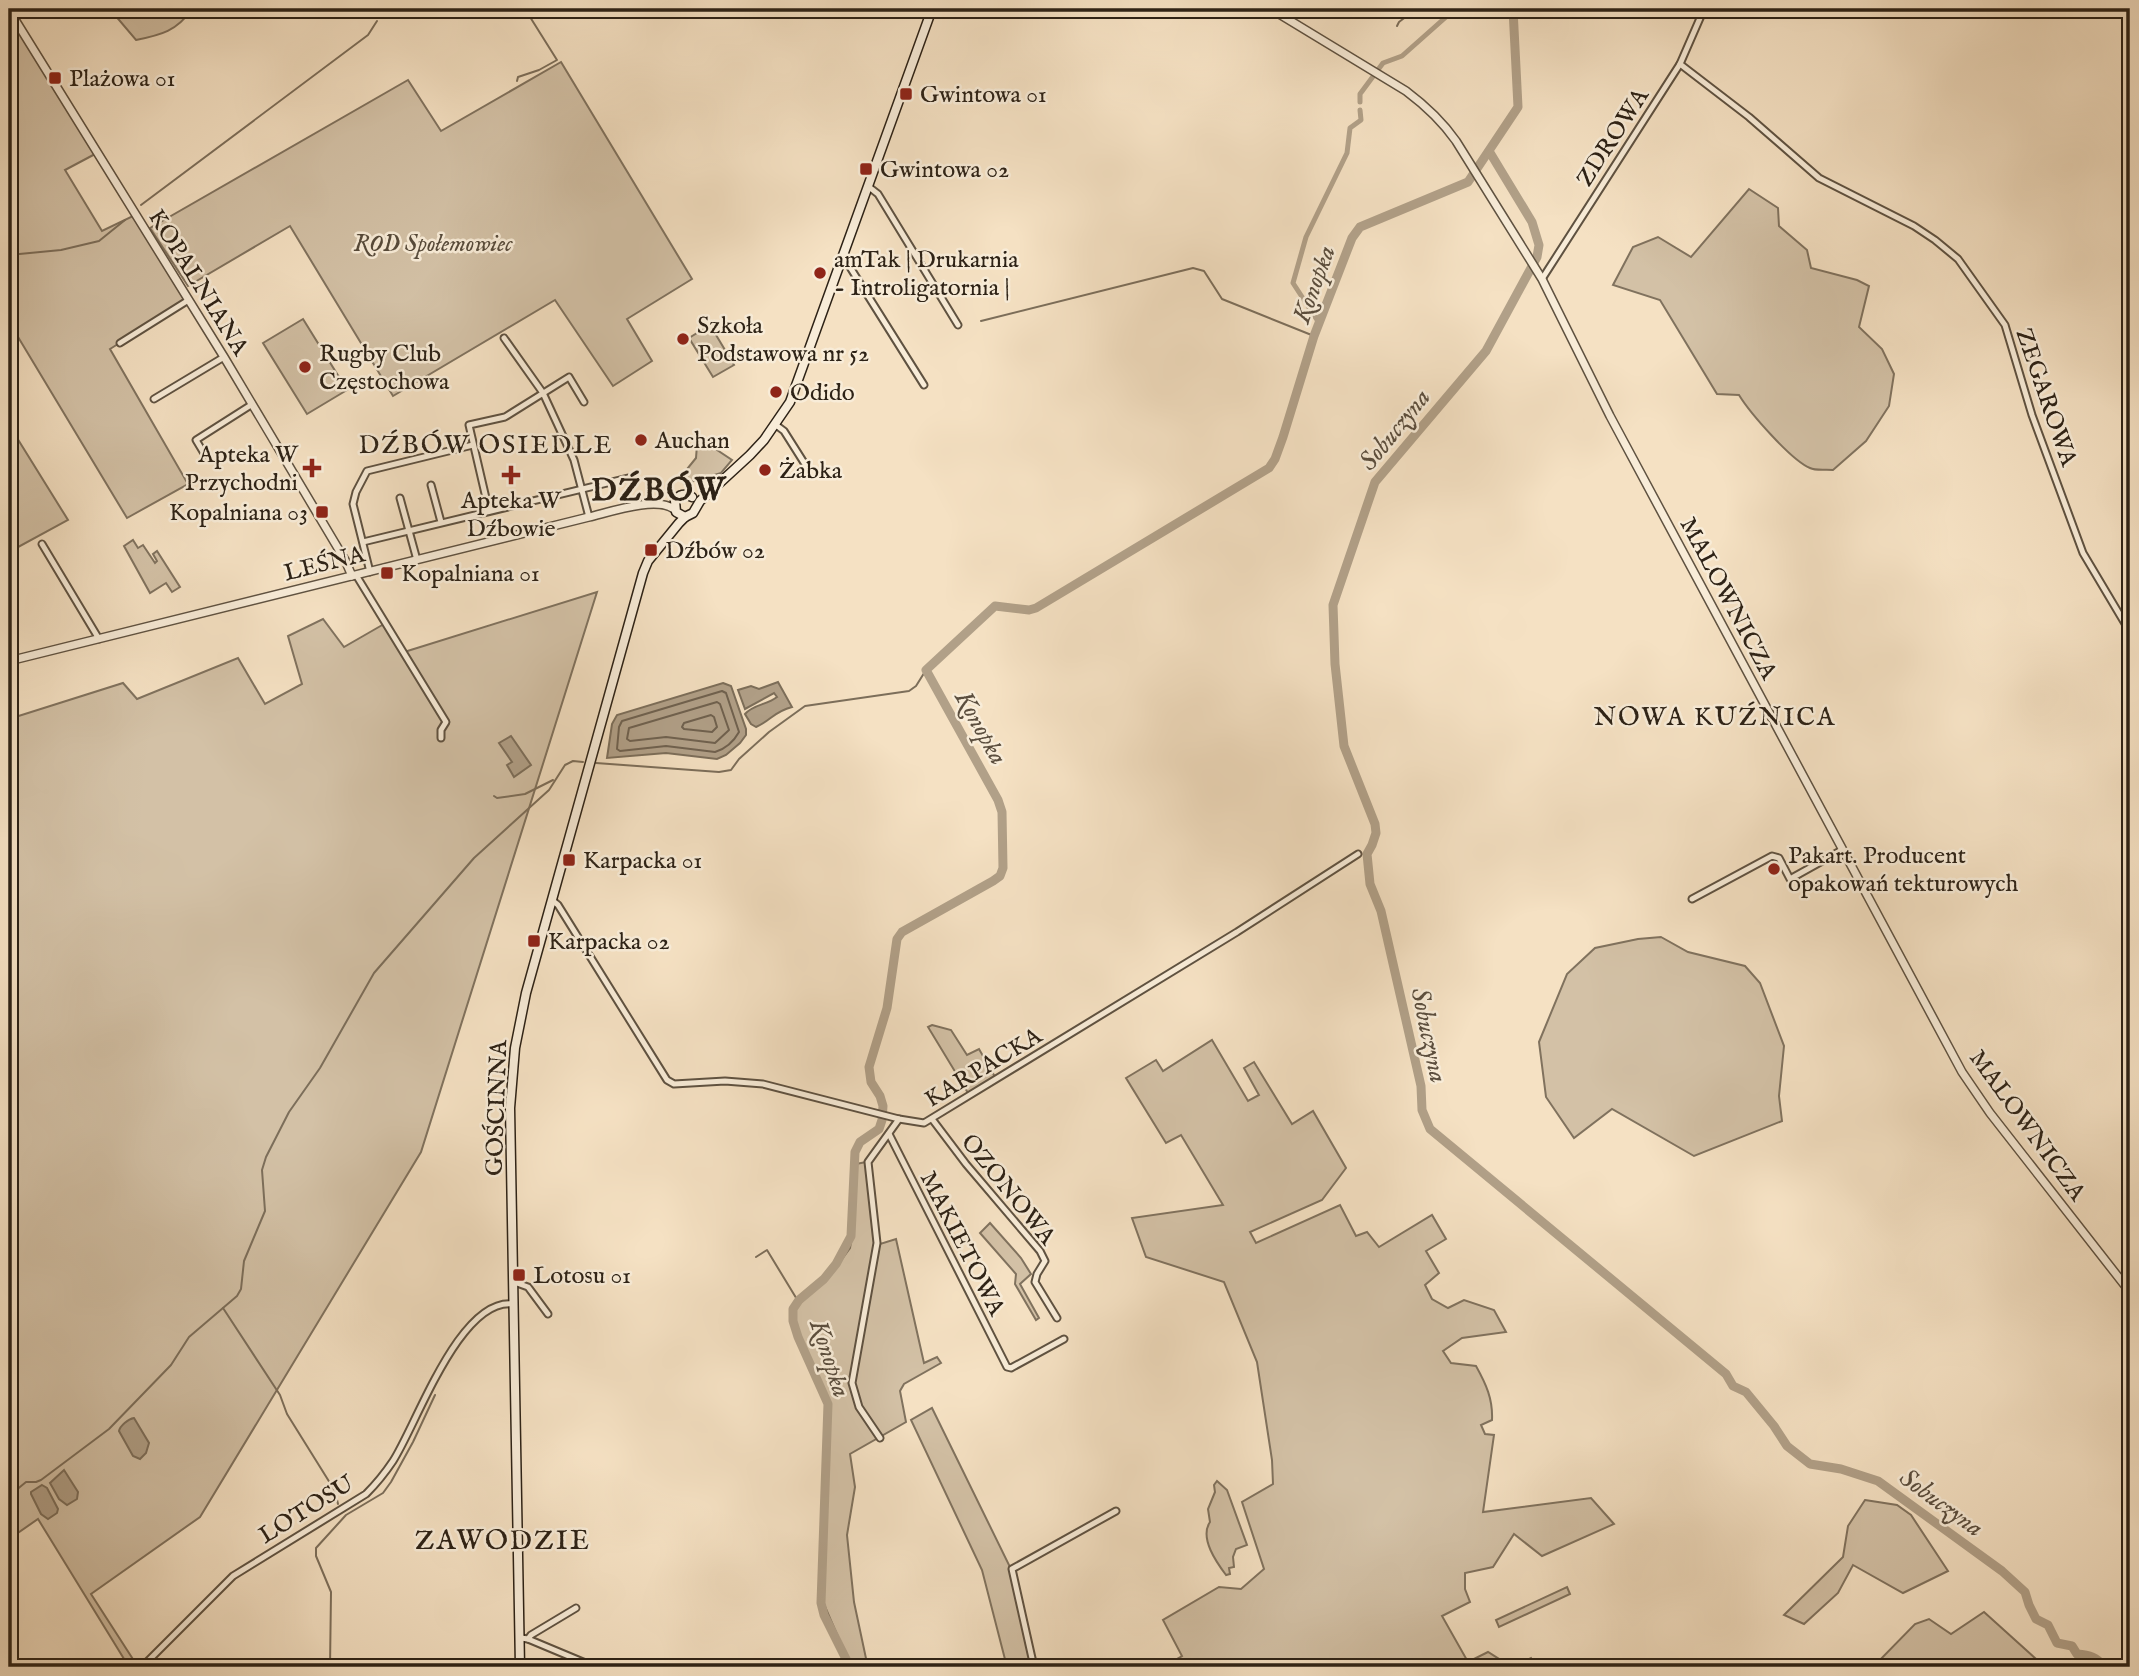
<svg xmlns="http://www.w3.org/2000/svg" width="2139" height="1676" viewBox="0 0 2139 1676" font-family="'IM FELL English',serif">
  <rect width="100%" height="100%" fill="#f5e1c3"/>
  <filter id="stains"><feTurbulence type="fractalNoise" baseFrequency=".00286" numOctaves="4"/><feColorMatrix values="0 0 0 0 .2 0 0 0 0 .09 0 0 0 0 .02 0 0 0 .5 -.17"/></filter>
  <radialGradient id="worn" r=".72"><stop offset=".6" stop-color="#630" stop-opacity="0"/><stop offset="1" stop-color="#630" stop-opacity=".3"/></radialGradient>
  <g fill="#d3c1a6" stroke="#80725e" stroke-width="2">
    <path d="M113 9H192C177 31 161 35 136 40L114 14Z"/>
    <polygon points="9,10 97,153 65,170 102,231 135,215 187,301 110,349 188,484 127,518 9,322"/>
    <polygon points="561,62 692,279 627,319 652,361 613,386 555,300 393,396 290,226 188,286 150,228 408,80 441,131"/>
    <path d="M1749 189 1778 208 1779 226 1807 250 1811 268 1857 280 1869 286 1859 327 1882 349 1894 374 1889 406 1866 441 1833 470C1826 469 1816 471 1810 468 1791 460 1750 413 1739 395L1717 394 1660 300 1613 285 1633 247 1658 237 1691 257Z"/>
    <polygon points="303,319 347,390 307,414 263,343"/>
    <polygon points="710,325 734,365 713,377 689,338"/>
    <polygon points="9,425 68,520 9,552"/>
    <polygon points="708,444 732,460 721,473 684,484 683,474 696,458 697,445"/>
    <polygon points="133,540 138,548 143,545 155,563 157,561 153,554 157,551 180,587 172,592 166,583 150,593 124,546"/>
    <polygon points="597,592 421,1152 200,1517 91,1594 138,1667 129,1667 38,1519 9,1539 9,719 123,683 137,699 238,658 265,704 302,684 288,636 323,619 344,647 384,624 401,653"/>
    <polygon points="1661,937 1688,952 1745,966 1760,983 1784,1046 1779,1096 1782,1121 1694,1156 1612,1109 1574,1138 1546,1097 1539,1042 1567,974 1595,948 1638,939"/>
    <polygon points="932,1025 951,1030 967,1055 979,1049 995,1077 968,1093 928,1027"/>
    <path d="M1212 1040 1248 1101 1259 1095 1244 1068 1254 1062 1292 1124 1313 1111 1346 1168 1322 1200 1250 1232 1256 1243 1340 1205 1356 1236 1367 1232 1379 1247 1432 1215 1446 1239 1426 1251 1439 1273 1425 1285 1432 1299 1448 1308 1464 1300 1494 1310 1506 1332 1462 1338 1443 1351 1451 1363 1476 1366C1486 1384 1493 1399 1492 1420L1481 1425 1485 1434 1494 1435 1483 1512 1591 1498 1614 1524 1542 1556 1514 1534 1493 1567 1465 1573V1589L1470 1602 1442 1616 1468 1662 1488 1652 1512 1667 1531 1658 1536 1667H1163L1182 1656 1163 1620 1219 1587 1241 1589 1264 1569 1242 1502 1273 1484 1272 1460 1257 1362 1224 1282 1146 1257 1132 1218 1223 1205 1181 1135 1166 1143 1126 1078 1156 1060 1163 1071Z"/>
    <polygon points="866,1162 877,1245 896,1239 924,1363 937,1357 941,1363 904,1384 900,1391 906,1422 850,1454 855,1487 847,1535 854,1602 867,1663 856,1667 851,1667 823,1602 830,1403 799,1334 794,1315 797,1306 831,1274 850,1248 853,1231 856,1164"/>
    <polygon points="990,1223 1021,1258 1031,1274 1020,1284 1039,1318 1036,1320 1015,1284 1016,1274 980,1233"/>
    <polygon points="932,1408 1010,1567 1033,1667 1007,1667 982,1570 911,1420"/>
    <path d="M1217 1481 1227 1490 1247 1545 1236 1549 1233 1557 1234 1567 1229 1568 1230 1574 1226 1575C1217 1563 1199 1538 1210 1522L1208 1509 1215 1492 1214 1485Z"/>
    <polygon points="1865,1500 1897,1505 1911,1515 1948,1571 1903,1593 1853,1565 1838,1593 1804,1624 1784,1615 1843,1557 1848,1526"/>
    <polygon points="1567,1587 1570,1594 1499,1627 1496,1620"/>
    <polygon points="1984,1612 2045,1667 1873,1667 1915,1624 1929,1619 1951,1634"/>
  </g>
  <g fill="#b1a088" stroke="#7c6e5a" stroke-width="2">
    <path d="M778 682 792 707C773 712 772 720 756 727L751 724 745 714C754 704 767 705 777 697L774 693 745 709 738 690 751 686 759 689Z"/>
    <polygon points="723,683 731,686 746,729 746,735 740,743 726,755 717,759 666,753 607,758 612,724 617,715"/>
    <polygon points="511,736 531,765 514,777 507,765 512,762 499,743"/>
    <path d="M134 1418 149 1443 146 1453 140 1459 133 1456 119 1431C120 1426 128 1419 134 1418Z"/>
    <polygon points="64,1470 78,1492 77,1499 67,1505 59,1499 50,1483"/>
    <polygon points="42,1485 47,1488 58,1509 57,1513 48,1519 41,1514 31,1494 31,1492"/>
  </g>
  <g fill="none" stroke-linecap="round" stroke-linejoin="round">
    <g stroke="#6f614f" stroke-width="2">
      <path d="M722 691 726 693 739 732C734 741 725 749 715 752L666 746 620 751 617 749 619 727 622 721Z"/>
      <polygon points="717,702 720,704 729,730 715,743 666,737 630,741 627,739 629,728"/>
      <polygon points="711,715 714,717 717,727 712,732 684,729 682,727 684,723"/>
    </g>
    <g stroke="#7c6e5a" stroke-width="2">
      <polyline points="381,16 386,9"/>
      <polyline points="1397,26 1399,22 1416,9"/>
      <polyline points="517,81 518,77 539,70 557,60 525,9"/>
      <polyline points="141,205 368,35 377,21"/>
      <polyline points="9,255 61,250 99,241 125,220"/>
      <polyline points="981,321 1193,268 1204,271 1222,299 1314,336"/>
      <polyline points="596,763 719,772 731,770 739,759 769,732 805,706 909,691 916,686 926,670"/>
      <polyline points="494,796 497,798 525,794 553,780"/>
      <polyline points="756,1257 767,1250 798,1301"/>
      <polyline points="223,1308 280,1395 287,1414 335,1491 338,1504"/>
      <polyline points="9,1496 26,1482 36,1482 41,1480 109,1429 171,1365 189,1337 237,1296 241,1289 244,1261 265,1211 262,1170 266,1157 289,1112 320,1068 374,973 474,858 549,790 565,765 573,761 583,762"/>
      <polyline points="330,1667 331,1592 316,1556 316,1548 346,1515 383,1493 391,1482 413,1442 435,1395"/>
    </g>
    <g stroke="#b1a088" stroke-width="5">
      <polyline points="1360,102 1360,94 1383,63 1402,56 1455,9"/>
      <polyline points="1319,323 1293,283 1306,237 1347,153 1350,128 1361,120 1360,110"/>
    </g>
    <g stroke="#b1a088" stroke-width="9">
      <path d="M1489 151 1532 222 1539 245 1537 257 1486 351 1375 482 1333 605 1335 664 1344 746 1375 824 1376 833 1372 845 1367 854 1370 884 1381 911 1421 1086 1422 1110 1430 1129 1726 1374 1733 1386 1746 1392 1774 1426 1787 1446 1810 1464 1841 1469 1878 1481 2002 1571 2025 1592 2029 1605 2036 1619 2048 1625 2057 1643 2072 1646 2077 1654C2090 1655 2096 1657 2105 1667"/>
      <polyline points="850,1667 824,1615 821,1603 828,1404 798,1337 793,1321 793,1309 799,1300 824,1279 836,1264 851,1236 855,1152 860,1142 879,1129 882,1120 883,1106 880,1096 871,1082 869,1067 887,1008 897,939 902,932 993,881 1000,876 1003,868 1002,812 998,800 926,670 995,606 1029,610 1036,608 1269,468 1275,459 1283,437 1314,336 1352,238 1360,227 1468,182 1518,107 1513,9"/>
    </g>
    <defs>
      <g id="minor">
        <polyline points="1680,64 1749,117 1819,178 1914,226 1935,240 1958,259 2005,325 2032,415 2083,553 2130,632"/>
        <polyline points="869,187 878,194 958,325"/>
        <polyline points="843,256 924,385"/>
        <polyline points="1542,279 1680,64 1704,9"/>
        <polyline points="504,338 543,393 574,460 589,517"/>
        <polyline points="120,343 187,301"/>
        <polyline points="154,399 224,357"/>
        <polyline points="776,425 784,431 808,469"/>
        <polyline points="205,455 196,440 251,405"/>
        <polyline points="431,485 441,522"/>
        <polyline points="400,498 417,560"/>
        <polyline points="489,511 469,425 505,417 569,377 584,402"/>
        <polyline points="363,542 628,478"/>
        <polyline points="42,544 99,639"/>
        <polyline points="370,572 353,504 356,492 367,471 473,445"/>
        <polyline points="356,575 446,722 441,730 441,738"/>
        <polyline points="1692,899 1772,856 1779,858 1790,879 1842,850"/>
        <polyline points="552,900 558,905 667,1080 674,1084 725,1081 763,1084 899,1119 924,1123 1237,932 1358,854"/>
        <polyline points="932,1119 966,1164 1040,1251 1045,1261 1037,1274 1035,1282 1057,1318"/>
        <polyline points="889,1134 1007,1367 1011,1368 1064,1339"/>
        <polyline points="514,1282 528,1287 548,1314"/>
        <polyline points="880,1438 859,1407 852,1383 877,1243 868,1162 899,1119"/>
        <polyline points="521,1638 528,1639 595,1667"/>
        <polyline points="528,1639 531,1635 576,1608"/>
        <path d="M142 1667 233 1576 366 1494C376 1484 385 1473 393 1461 417 1424 460 1296 514 1304"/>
        <polyline points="1034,1667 1012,1569 1116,1511"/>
      </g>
      <g id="tertiary">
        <path d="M1271 9 1406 91C1426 106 1442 121 1456 141L1542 279 1610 416 1962 1072 1990 1113 2130 1292"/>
        <polyline points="9,10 224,357 345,560 352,576"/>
        <path d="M9 661 589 517C610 512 656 496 674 509"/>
      </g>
      <g id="secondary">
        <path d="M685 517 676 512 675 501C679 494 685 493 692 497"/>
        <polyline points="520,1667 510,1108 515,1048 526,993 643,573 648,561 679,523 685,517 693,513 700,501 750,455 764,440 790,402 932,9"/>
      </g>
    </defs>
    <use href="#minor" stroke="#5f5241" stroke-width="9"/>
    <use href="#tertiary" stroke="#5f5241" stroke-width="10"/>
    <use href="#secondary" stroke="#2d2216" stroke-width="11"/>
    <use href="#minor" stroke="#f8ecd8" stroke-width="5"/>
    <use href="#tertiary" stroke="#f8ecd8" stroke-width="7"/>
    <use href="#secondary" stroke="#f8ecd8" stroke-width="8"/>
  </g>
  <g fill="#8f2418" stroke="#f8ecd8" stroke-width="2.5">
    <rect x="48" y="71" width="14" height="14" rx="3.5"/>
    <rect x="899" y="87" width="14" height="14" rx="3.5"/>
    <rect x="859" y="162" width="14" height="14" rx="3.5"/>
    <circle cx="820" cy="273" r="7"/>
    <circle cx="683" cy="339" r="7"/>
    <circle cx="305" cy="367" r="7"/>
    <circle cx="776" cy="392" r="7"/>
    <circle cx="641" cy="440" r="7"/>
    <path d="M308.5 457.5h7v7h7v7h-7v7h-7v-7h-7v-7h7z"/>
    <circle cx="765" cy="470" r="7"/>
    <path d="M507.5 464.5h7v7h7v7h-7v7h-7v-7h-7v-7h7z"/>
    <rect x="315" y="505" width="14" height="14" rx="3.5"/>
    <rect x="644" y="543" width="14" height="14" rx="3.5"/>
    <rect x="380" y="566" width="14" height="14" rx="3.5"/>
    <rect x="562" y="853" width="14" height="14" rx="3.5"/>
    <circle cx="1774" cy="869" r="7"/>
    <rect x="527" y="934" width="14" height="14" rx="3.5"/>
    <rect x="512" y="1268" width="14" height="14" rx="3.5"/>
  </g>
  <g text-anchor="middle" stroke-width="5" stroke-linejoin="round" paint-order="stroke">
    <g font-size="24" fill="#2d2216" stroke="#f8ecd8" text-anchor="start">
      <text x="69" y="86">Plażowa 01</text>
      <text x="920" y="102">Gwintowa 01</text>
      <text x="880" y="177">Gwintowa 02</text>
      <text x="834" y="267">amTak | Drukarnia<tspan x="834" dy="28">- Introligatornia |</tspan></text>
      <text x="697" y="333">Szkoła<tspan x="697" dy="28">Podstawowa nr 52</tspan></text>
      <text x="319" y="361">Rugby Club<tspan x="319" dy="28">Częstochowa</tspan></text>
      <text x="790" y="400">Odido</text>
      <text x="655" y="448">Auchan</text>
      <text x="298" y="462" text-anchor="end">Apteka W<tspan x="298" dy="28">Przychodni</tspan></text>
      <text x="779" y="478">Żabka</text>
      <text x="511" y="508" text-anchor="middle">Apteka W<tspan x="511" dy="28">Dźbowie</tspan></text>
      <text x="308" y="520" text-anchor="end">Kopalniana 03</text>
      <text x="665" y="558">Dźbów 02</text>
      <text x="401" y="581">Kopalniana 01</text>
      <text x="1788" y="863">Pakart. Producent<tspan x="1788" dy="28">opakowań tekturowych</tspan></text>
      <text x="583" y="868">Karpacka 01</text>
      <text x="548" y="949">Karpacka 02</text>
      <text x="533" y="1283">Lotosu 01</text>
    </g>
    <g font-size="24" fill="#2d2216" stroke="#f8ecd8">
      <text transform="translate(1612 137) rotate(-57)" y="8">ZDROWA</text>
      <text transform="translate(199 282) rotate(58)" y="8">KOPALNIANA</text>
      <text transform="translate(2047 397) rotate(71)" y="8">ZEGAROWA</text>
      <text transform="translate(324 563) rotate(-14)" y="8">LEŚNA</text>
      <text transform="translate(1729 598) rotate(62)" y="8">MALOWNICZA</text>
      <text transform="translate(983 1067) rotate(-31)" y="8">KARPACKA</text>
      <text transform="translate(496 1108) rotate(-88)" y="8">GOŚCINNA</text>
      <text transform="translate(2028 1125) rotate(54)" y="8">MALOWNICZA</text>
      <text transform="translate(1009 1189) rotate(51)" y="8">OZONOWA</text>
      <text transform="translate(963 1243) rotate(63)" y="8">MAKIETOWA</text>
      <text transform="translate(306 1509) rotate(-32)" y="8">LOTOSU</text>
    </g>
    <g font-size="24" font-style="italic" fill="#564a3a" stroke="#f8ecd8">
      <text x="433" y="251">ROD Społemowiec</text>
    </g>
    <g font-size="26" font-style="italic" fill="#5b4e3e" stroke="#f8ecd8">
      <text transform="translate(1313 284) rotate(-70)" y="9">Konopka</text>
      <text transform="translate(1394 429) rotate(-51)" y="9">Sobuczyna</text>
      <text transform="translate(982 727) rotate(61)" y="9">Konopka</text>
      <text transform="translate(1430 1035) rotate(78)" y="9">Sobuczyna</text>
      <text transform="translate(831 1358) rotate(72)" y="9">Konopka</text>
      <text transform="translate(1942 1502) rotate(36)" y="9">Sobuczyna</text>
    </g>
    <g font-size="26" letter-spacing="2" fill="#2d2216" stroke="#f8ecd8">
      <text x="486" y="453">DŹBÓW OSIEDLE</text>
      <text x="1715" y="725">NOWA KUŹNICA</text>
    </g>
    <g font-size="28" letter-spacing="2" fill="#2d2216" stroke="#f8ecd8">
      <text x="503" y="1549">ZAWODZIE</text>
    </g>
    <g font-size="32" font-weight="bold" letter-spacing="2" fill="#2d2216" stroke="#f8ecd8">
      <text x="659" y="500">DŹBÓW</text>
    </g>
  </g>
  <rect width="2139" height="1676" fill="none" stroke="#f5e1c3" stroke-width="35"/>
  <rect x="10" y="10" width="2118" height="1655" fill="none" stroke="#2d2216" stroke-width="3.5"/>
  <rect x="18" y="18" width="2104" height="1641" fill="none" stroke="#2d2216" stroke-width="2"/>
  <rect width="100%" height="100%" filter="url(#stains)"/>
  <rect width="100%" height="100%" fill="url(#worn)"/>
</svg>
